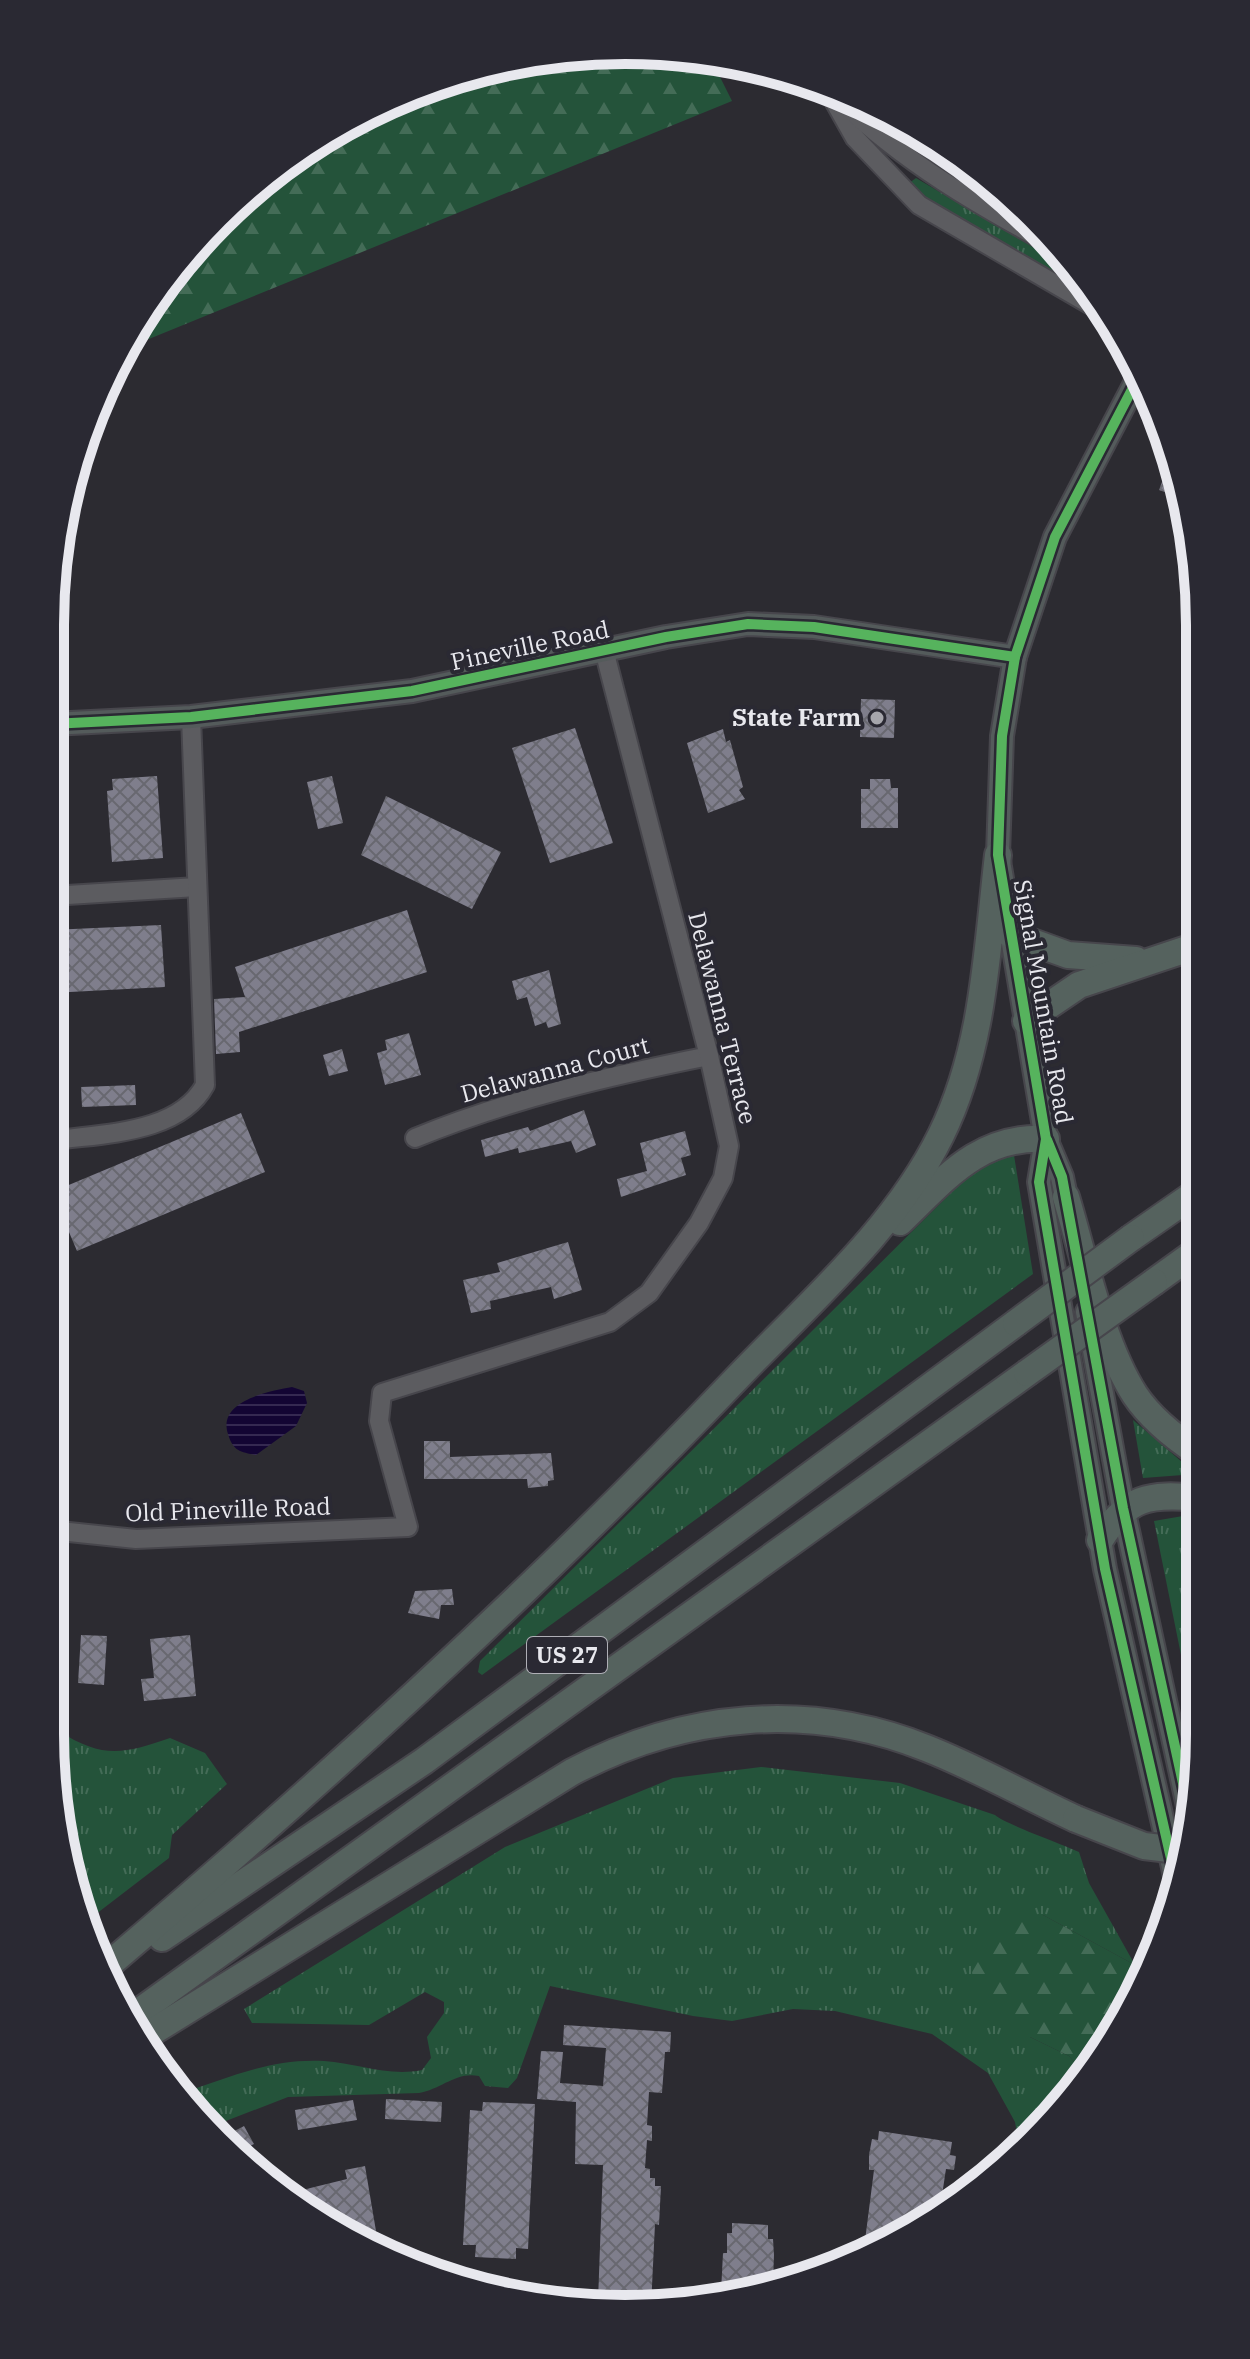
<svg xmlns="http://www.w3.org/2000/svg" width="1250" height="2359" viewBox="0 0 1250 2359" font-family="'IBM Plex Serif',serif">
  <defs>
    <pattern id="grass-tufts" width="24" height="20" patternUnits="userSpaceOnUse" patternTransform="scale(2)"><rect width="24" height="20" fill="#24533a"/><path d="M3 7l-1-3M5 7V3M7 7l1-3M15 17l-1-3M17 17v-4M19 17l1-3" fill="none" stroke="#446c57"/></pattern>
    <pattern id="forest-firs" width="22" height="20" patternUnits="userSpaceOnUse" patternTransform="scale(2)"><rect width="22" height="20" fill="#24533a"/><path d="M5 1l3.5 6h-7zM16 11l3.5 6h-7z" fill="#446c57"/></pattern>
    <pattern id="water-rules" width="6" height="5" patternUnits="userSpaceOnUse" patternTransform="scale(2)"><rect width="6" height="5" fill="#130533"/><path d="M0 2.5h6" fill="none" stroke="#352951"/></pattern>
    <pattern id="building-cross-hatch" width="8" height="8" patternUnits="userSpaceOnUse" patternTransform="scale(2)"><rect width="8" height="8" fill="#7f7e8c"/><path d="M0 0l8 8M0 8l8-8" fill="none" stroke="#686870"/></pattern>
  </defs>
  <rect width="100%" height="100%" fill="#2c2b31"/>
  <g fill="url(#grass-tufts)">
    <polygon points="916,178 1082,276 1091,291 1089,295 947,214 908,184"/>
    <polygon points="1013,1149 1033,1274 482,1675 478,1672 480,1661 979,1165"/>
    <polygon points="1133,1420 1196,1474 1143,1478"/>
    <polygon points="1183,1516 1198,1519 1199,1744 1154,1521"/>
    <path d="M59 1731C102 1759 124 1754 170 1738L205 1753 227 1784 172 1835 169 1858 83 1924 63 1812 71 1797Z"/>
    <path d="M761 1767 900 1783 995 1815C1005 1824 1062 1844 1079 1852L1089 1883 1135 1965 1043 1915 1030 2037 1069 2056 1082 2071 1031 2141 1020 2151 1015 2122 988 2073 932 2034 835 2011 793 2009 732 2021 693 2016 550 1986 517 2078 508 2088 485 2086 479 2076C457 2071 441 2089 419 2093L288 2097 213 2126 179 2094C228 2078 271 2058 324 2061 357 2063 388 2077 422 2070L431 2058 427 2037 444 2013V2002L425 1992 369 2025 252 2023 244 2009 505 1847 673 1778Z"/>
  </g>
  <g fill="url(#forest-firs)">
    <path d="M663 51 711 59 732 101 122 350C138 325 152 295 171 273 273 151 391 84 547 56 584 49 626 52 663 51Z"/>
    <polygon points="50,1679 71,1797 63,1812 50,1734"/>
    <polygon points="1043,1915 1135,1965 1142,1985 1082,2071 1069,2056 1030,2037 974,1991 971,1961 1002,1923"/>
  </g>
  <path fill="url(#water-rules)" d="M292 1387 304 1391 307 1403 296 1426 256 1455C240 1452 233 1451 228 1434 217 1401 269 1391 292 1387Z"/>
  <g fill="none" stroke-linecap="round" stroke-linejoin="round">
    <polyline stroke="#130533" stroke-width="6" points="1187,1568 1198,1566"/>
  </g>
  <g fill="url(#building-cross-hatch)">
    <polygon points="1171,458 1177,483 1181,498 1159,490"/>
    <polygon points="861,699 895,700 894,738 860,737"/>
    <polygon points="575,728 613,843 550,863 512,748"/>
    <polygon points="723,729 726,742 730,740 743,787 739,790 745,799 708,813 687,743"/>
    <polygon points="157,776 163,858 112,862 107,791 113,790 112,779"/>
    <polygon points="332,776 343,823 318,829 307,782"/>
    <polygon points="870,779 890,779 891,788 898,788 898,828 861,828 861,789 870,789"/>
    <polygon points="386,796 501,852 472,909 361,855"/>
    <polygon points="407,910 427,972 239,1032 240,1052 216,1054 214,999 245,997 235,967"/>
    <polygon points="161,925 165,987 51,993 51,930"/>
    <polygon points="549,970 561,1024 548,1028 546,1022 535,1026 527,997 517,1000 512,981"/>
    <polygon points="409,1033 421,1075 385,1085 377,1053 387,1050 385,1040"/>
    <polygon points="342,1049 348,1071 329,1076 323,1055"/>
    <polygon points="135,1085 136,1105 82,1107 81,1087"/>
    <polygon points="584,1110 596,1145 576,1153 571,1141 519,1153 518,1148 485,1157 481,1140 528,1127 530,1131"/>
    <polygon points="241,1113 265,1172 77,1251 52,1192"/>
    <polygon points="685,1131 691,1155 681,1158 686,1175 621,1197 617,1179 647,1171 640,1143"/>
    <polygon points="568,1242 582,1290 554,1299 551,1287 490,1301 491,1309 471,1313 463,1280 500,1272 497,1263"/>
    <polygon points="424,1441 450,1441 450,1457 551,1453 554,1480 548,1481 548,1486 528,1488 527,1479 424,1479"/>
    <polygon points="452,1589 454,1605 441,1605 439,1619 408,1613 415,1591"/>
    <polygon points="81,1635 107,1636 104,1685 78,1683"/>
    <polygon points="190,1635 196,1696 144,1701 141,1679 154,1678 150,1639"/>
    <polygon points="564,2025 671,2032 670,2052 665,2052 662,2093 649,2092 647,2125 652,2126 652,2141 647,2140 645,2168 650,2169 650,2178 655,2178 655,2186 661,2186 659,2225 655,2224 651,2307 598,2301 603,2165 575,2164 576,2102 537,2099 541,2051 563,2052 560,2083 603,2086 606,2048 563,2045"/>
    <polygon points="386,2099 442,2102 441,2122 385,2119"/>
    <polygon points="353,2100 357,2120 298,2130 295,2110"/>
    <polygon points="483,2102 535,2104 528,2249 516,2248 516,2259 475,2257 476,2245 463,2245 470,2110 482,2111"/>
    <polygon points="244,2126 254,2144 240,2151 225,2136"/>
    <polygon points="879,2131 952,2142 950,2155 956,2156 954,2170 946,2169 939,2215 863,2256 874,2170 869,2170 869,2155 872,2139 878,2140"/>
    <polygon points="365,2166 376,2231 357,2235 306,2212 286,2194 347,2179 345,2170"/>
    <polygon points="732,2223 768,2225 768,2239 773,2239 774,2255 773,2282 721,2292 723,2253 727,2253 727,2233 732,2233"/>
  </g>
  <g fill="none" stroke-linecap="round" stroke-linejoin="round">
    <defs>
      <g id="minor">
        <polyline points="828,90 855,138 919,205 1103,312"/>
        <path d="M842 102C904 162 978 205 1054 246"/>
        <polyline points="51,896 197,887"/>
        <path d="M415 1138C510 1099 609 1076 709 1056"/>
        <path d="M51 1141C100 1133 178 1135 205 1085L191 717"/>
        <polyline points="50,1530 136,1539 408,1527 379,1421 382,1393 610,1322 649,1293 699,1223 723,1178 729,1146 709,1056 604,650"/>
      </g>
      <g id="major">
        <polyline points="1139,376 1055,537 1015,657 1002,736 998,855 1046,1139 1039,1182 1105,1569 1178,1889"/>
        <polyline points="51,724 191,717 412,691 666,637 748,624 814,627 1015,657"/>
        <polyline points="1046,1139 1062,1177 1069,1211"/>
        <polyline points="1087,1312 1123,1508 1191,1820"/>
      </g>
      <g id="highway">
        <polyline points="1010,934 1068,955 1136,960"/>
        <polyline points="1026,1021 1079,985 1196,946"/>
        <path d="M1066 1197C1084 1257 1102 1344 1135 1395 1151 1419 1174 1437 1198 1453"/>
        <path d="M900 1222C945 1179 979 1135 1046 1139"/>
        <polyline points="1131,1238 1197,1192"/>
        <polyline points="1154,1282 1197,1251"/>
        <path d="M1100 1540C1127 1497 1149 1493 1198 1498"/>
        <polyline points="162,1938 424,1761 1016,1323"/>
        <path d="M106 1967C326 1780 538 1587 738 1377 809 1303 895 1229 941 1135 984 1048 987 949 998 855"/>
        <polyline points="133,2016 1027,1373"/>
        <path d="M144 2037 572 1772C684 1713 808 1701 926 1748 977 1768 1026 1796 1076 1819"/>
      </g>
    </defs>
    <use href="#minor" stroke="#47464c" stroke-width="22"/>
    <use href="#major" stroke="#47464c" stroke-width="26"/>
    <use href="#highway" stroke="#47464c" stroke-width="30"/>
    <use href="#minor" stroke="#5c5c60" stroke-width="18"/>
    <use href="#major" stroke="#545b5b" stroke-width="22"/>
    <use href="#highway" stroke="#55625e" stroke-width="26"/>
    <defs>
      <g id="highway-bridge">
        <polyline points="1016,1323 1131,1238"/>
        <polyline points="1027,1373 1154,1282"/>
        <polyline points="1076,1819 1144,1846 1186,1851"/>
      </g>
    </defs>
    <use href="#highway-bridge" stroke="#47464c" stroke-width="30" stroke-linecap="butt"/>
    <use href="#highway-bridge" stroke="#55625e" stroke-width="26"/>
    <defs>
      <g id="cycleway">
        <polyline points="1139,376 1055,537 1015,657 1002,736 998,855 1046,1139 1039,1182 1105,1569 1178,1889"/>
        <polyline points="51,724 191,717 412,691 666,637 748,624 814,627 1015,657"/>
        <polyline points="1047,1140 1062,1177 1123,1508 1191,1820"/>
      </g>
    </defs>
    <use href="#cycleway" stroke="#2a2933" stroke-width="15"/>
    <use href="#cycleway" stroke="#56b35d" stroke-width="10"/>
  </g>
  <circle fill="#a6a6ac" stroke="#2a2933" stroke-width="3" cx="877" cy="718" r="8"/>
  <g text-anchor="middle" stroke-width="8" stroke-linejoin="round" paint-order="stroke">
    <rect fill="#2a2933" stroke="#afafb6" stroke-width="2" x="527" y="1637" width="80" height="36" rx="6"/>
    <g font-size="22" font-weight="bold" fill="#e8e8ee">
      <text x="567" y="1663">US 27</text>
    </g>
    <g font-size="24" fill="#e8e8ee" stroke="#2a2933">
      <text transform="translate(530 646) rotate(-12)" y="8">Pineville Road</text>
      <text transform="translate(1043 1002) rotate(80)" y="8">Signal Mountain Road</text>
      <text transform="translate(722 1018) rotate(76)" y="8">Delawanna Terrace</text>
      <text transform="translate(555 1070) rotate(-15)" y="8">Delawanna Court</text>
      <text transform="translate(228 1510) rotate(-2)" y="8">Old Pineville Road</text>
    </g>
    <g font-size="24" font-weight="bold" fill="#e8e8ee" stroke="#2a2933" text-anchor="end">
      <text x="861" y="726">State Farm</text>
    </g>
  </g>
  <path d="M0 0H1250V2359H0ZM625 64H625A561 561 0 0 1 1186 625V1734A561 561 0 0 1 625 2295H625A561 561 0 0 1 64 1734V625A561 561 0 0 1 625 64Z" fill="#2a2933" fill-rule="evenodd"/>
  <path fill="none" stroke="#e8e8ee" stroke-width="10" d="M625 64H625A561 561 0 0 1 1186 625V1734A561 561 0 0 1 625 2295H625A561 561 0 0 1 64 1734V625A561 561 0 0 1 625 64Z"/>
</svg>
